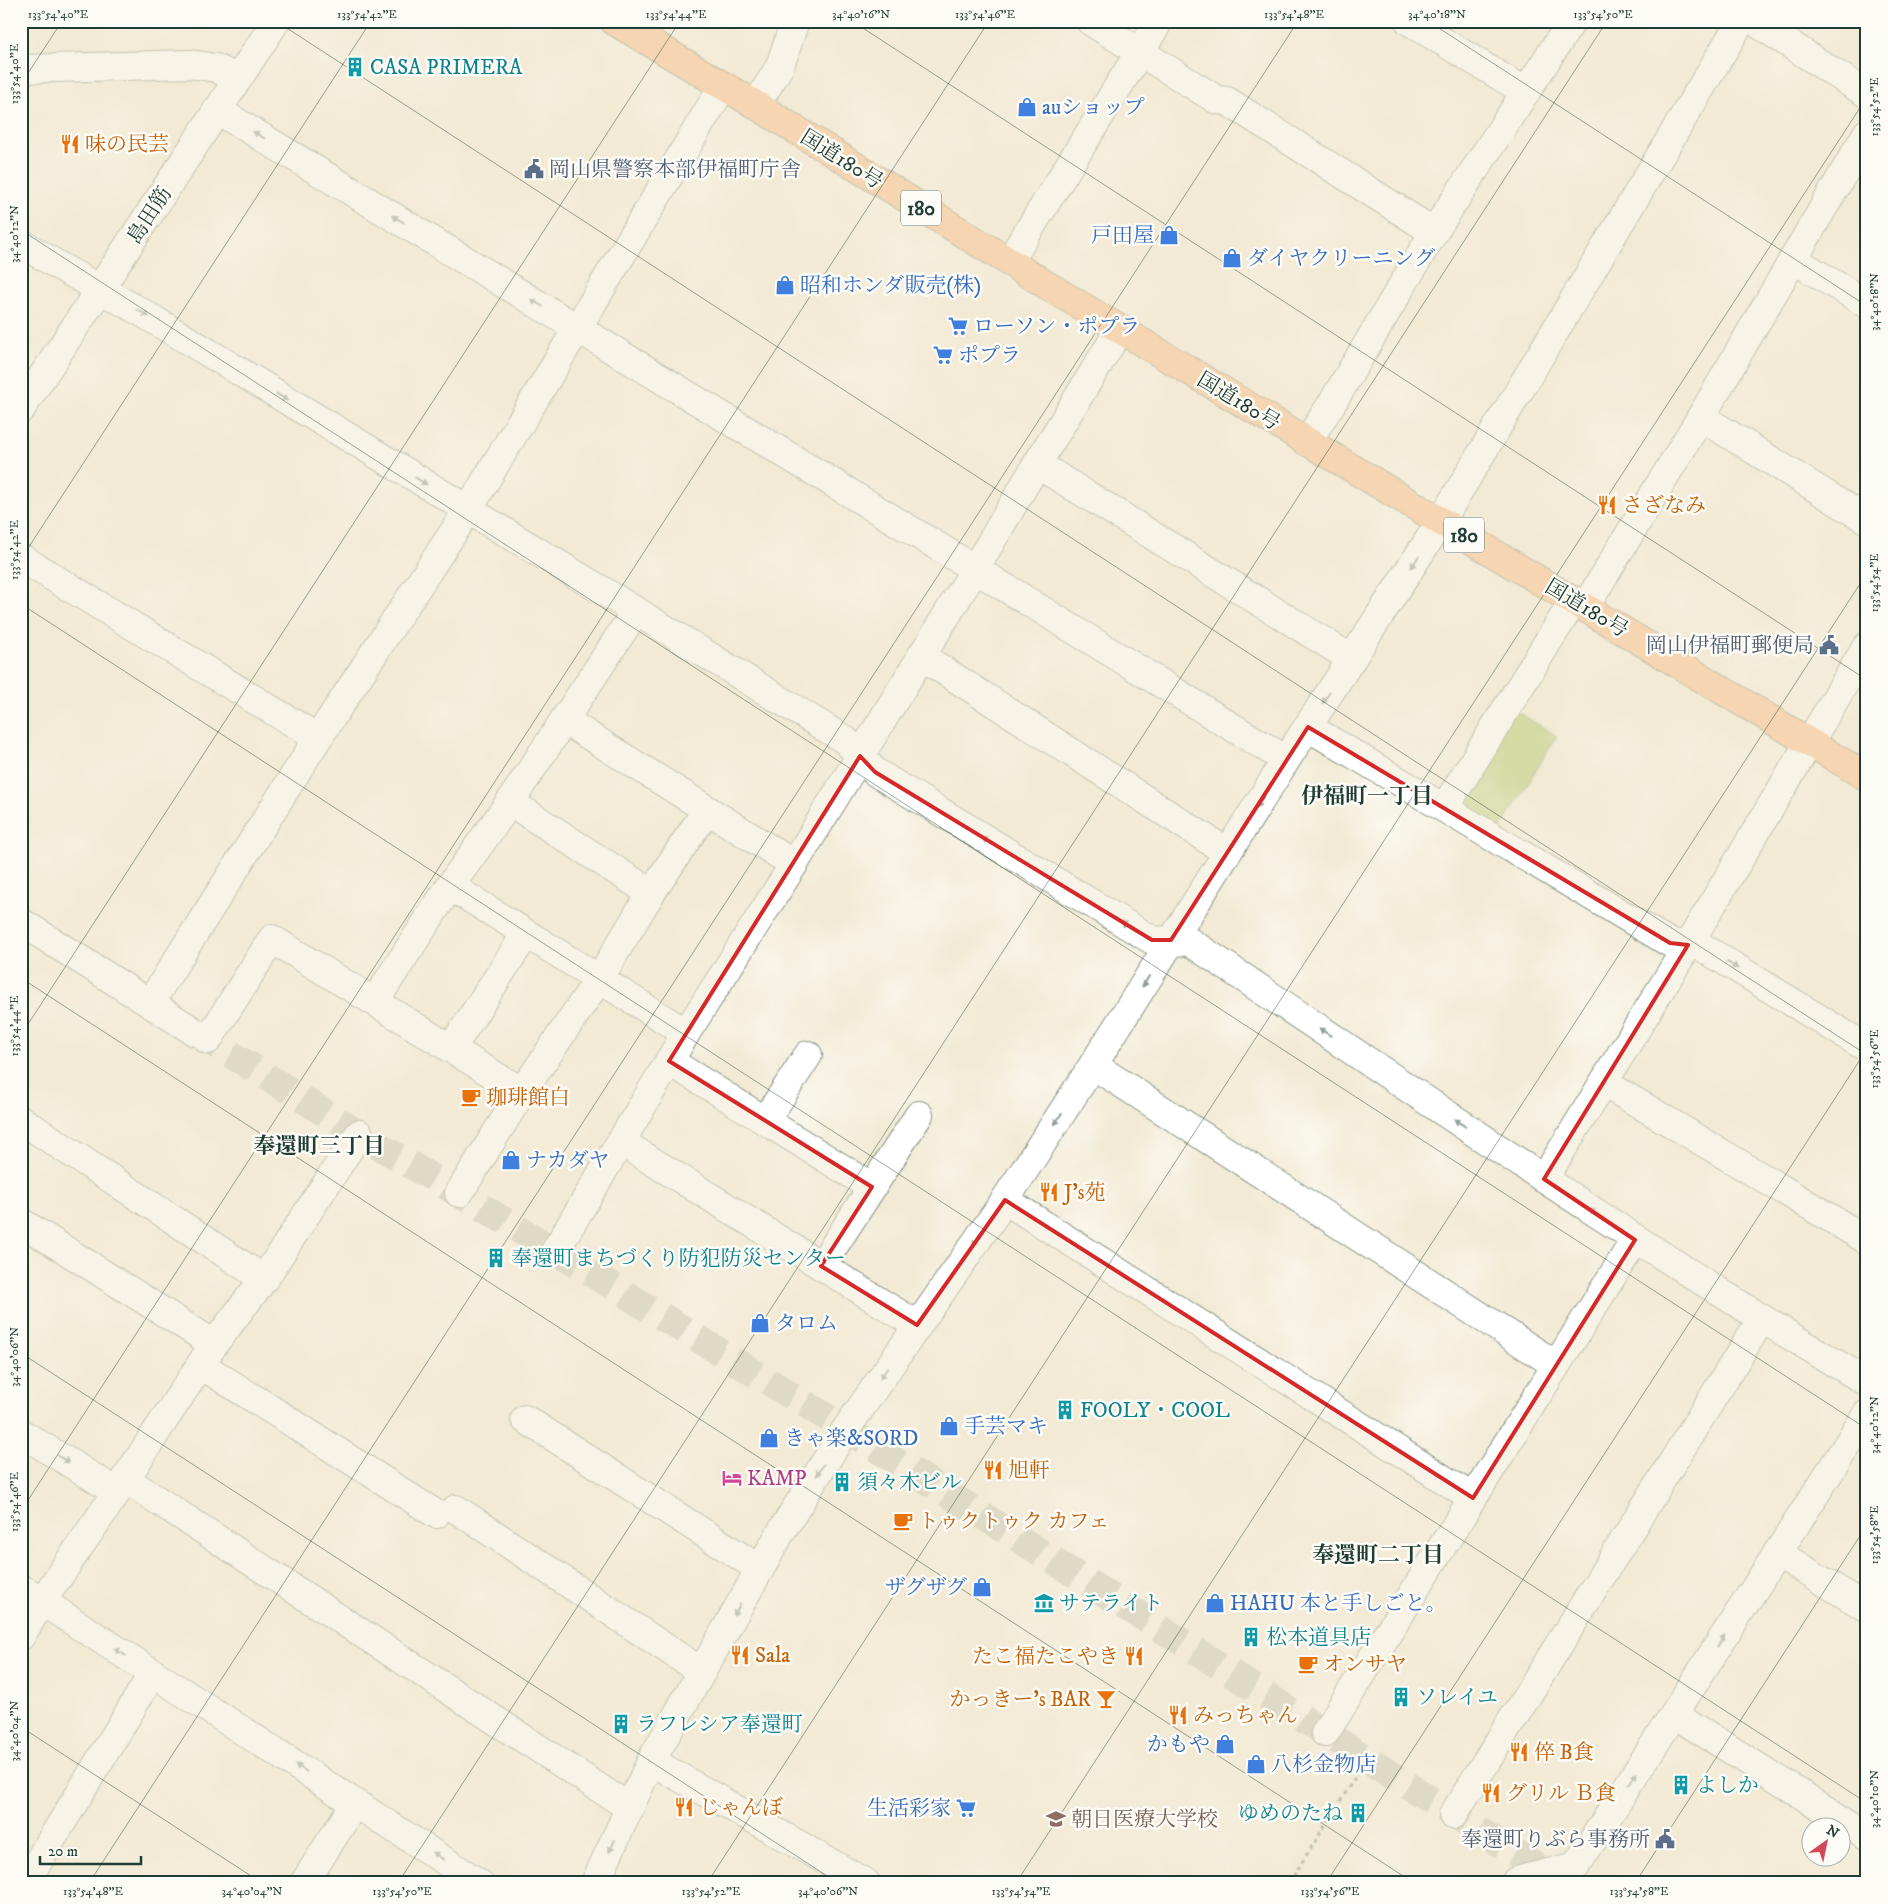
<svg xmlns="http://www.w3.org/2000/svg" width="1888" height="1904" viewBox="0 0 1888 1904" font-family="'IM FELL DW Pica','Noto Serif JP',serif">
  <rect width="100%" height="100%" fill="#fdfcf7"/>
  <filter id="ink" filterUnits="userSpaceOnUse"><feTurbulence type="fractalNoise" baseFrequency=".02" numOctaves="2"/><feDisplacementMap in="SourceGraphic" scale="10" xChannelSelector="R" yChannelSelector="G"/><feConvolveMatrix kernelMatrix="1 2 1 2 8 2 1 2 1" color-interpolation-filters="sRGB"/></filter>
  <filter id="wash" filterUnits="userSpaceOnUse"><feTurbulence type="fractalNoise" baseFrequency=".0096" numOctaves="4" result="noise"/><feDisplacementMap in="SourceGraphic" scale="20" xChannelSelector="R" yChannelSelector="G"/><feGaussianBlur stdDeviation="1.12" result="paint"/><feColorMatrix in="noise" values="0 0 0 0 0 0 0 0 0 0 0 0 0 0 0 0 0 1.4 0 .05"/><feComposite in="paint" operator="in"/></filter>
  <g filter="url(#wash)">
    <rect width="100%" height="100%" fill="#f2ead4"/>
    <polygon fill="#b3c96e" stroke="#698351" points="1514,710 1557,736 1500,829 1457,803"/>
  </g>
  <g filter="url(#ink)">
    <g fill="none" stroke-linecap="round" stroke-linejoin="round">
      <polyline stroke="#c8c7b4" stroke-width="28" stroke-dasharray="28 14" stroke-linecap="butt" points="195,1032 359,1134 555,1251 846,1429 1562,1883"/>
      <defs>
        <g id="minor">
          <polyline points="1090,21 1217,100 1227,101 1434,232"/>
          <polyline points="1409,21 1526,92"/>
          <polyline points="1754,21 1867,94"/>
          <polyline points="21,69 190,64 216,68 238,79"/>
          <polyline points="756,105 780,66 795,21"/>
          <polyline points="217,110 975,569 1286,760"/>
          <path d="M21 243 59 266 141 312 636 611 845 740 875 772 1152 940 1190 942C1414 1091 1635 1245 1867 1382"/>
          <polyline points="1793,259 1867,304"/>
          <polyline points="1009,262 1159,21"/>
          <polyline points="21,409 276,21"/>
          <polyline points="1701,417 1867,520"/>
          <polyline points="1307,442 1334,400 1434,232 1572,21"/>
          <polyline points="1037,464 1352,659"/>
          <polyline points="21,558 318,738"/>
          <polyline points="1585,607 1701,417 1867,133"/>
          <polyline points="921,656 1227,852"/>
          <polyline points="564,720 794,864"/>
          <polyline points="1308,727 1670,943 1702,947 1867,1048"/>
          <polyline points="510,802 651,893"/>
          <polyline points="1445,807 1574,600"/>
          <polyline points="450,886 686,1033"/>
          <polyline points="21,922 195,1032"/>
          <polyline points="375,1001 450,886 510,802 636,611"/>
          <polyline points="150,1003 318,738 468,510 723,86"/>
          <polyline points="208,1040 272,939 522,1092"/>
          <polyline points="451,1049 526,934"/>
          <polyline points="669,1061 872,1187"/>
          <polyline points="1093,1065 1556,1365"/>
          <polyline points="1604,1083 1867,1240"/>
          <polyline points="21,1120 264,1279"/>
          <polyline points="765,1121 808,1055"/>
          <polyline points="621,1142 917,1325"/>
          <polyline points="1544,1179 1688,945 1867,646"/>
          <polyline points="459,1193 522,1092 599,979 651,893 707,810"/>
          <polyline points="1005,1200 1473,1498"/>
          <polyline points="21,1222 214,1344"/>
          <polyline points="555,1251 686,1033 794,864 975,569 1037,464 1120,329"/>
          <polyline points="821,1266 919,1115"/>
          <polyline points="201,1365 436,1514"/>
          <polyline points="525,1419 760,1569"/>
          <polyline points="21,1433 117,1492"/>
          <polyline points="125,1479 630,1808"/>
          <polyline points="456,1509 702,1672"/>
          <polyline points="1777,1553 1867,1608"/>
          <polyline points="21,1588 479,1883"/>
          <polyline points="21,1636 42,1601 117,1492 214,1344 264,1279 359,1134"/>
          <polyline points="1674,1714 1867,1836"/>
          <polyline points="1325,1733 1635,1240"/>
          <polyline points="651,1761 866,1883"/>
          <polyline points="1453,1815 1761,1320"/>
          <polyline points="25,1883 153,1673"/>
          <polyline points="304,1883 355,1803"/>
          <polyline points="595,1883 651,1761 781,1532 846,1429 1005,1200 1093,1065 1286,760 1441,521 1741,21"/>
          <polyline points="1515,1883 1516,1881 1576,1866 1867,1414"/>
        </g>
        <polyline id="highway" points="614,21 756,105 1053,289 1867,777"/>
      </defs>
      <use href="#minor" stroke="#889484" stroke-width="30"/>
      <use href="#highway" stroke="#889484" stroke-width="30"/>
      <polyline stroke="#889484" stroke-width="3" stroke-dasharray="4 4" stroke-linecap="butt" points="1289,1883 1366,1760"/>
      <use href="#minor" stroke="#fff" stroke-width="28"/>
      <use href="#highway" stroke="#f8bd89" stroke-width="28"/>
    </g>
    <defs><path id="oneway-solid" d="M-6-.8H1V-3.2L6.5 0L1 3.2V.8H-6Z" transform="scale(1.25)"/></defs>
    <g fill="#8f9e9a">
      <use href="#oneway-solid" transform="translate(259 135) rotate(-149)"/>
      <use href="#oneway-solid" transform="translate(398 219) rotate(-149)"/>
      <use href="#oneway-solid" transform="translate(537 303) rotate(-149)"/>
      <use href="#oneway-solid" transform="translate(143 313) rotate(31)"/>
      <use href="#oneway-solid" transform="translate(282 397) rotate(31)"/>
      <use href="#oneway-solid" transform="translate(421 481) rotate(31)"/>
      <use href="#oneway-solid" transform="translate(1415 562) rotate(123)"/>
      <use href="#oneway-solid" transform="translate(1326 698) rotate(123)"/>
      <use href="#oneway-solid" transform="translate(1260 802) rotate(123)"/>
      <use href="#oneway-solid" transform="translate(988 841) rotate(-149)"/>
      <use href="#oneway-solid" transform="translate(1127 925) rotate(-149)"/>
      <use href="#oneway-solid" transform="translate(1732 965) rotate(31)"/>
      <use href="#oneway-solid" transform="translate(1146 981) rotate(122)"/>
      <use href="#oneway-solid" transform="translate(1325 1032) rotate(-146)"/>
      <use href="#oneway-solid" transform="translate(1058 1119) rotate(123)"/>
      <use href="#oneway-solid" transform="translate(1460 1123) rotate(-146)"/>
      <use href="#oneway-solid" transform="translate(1595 1213) rotate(-146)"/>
      <use href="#oneway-solid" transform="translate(977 1240) rotate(125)"/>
      <use href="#oneway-solid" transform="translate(884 1373) rotate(124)"/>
      <use href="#oneway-solid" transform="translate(63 1459) rotate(31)"/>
      <use href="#oneway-solid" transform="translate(820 1470) rotate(122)"/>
      <use href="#oneway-solid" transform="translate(737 1610) rotate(120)"/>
      <use href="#oneway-solid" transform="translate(1721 1641) rotate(-58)"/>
      <use href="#oneway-solid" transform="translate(120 1652) rotate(-147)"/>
      <use href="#oneway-solid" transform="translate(301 1768) rotate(-147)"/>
      <use href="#oneway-solid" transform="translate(1633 1778) rotate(-57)"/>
      <use href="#oneway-solid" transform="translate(612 1846) rotate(115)"/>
      <use href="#oneway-solid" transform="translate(438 1856) rotate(-147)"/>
    </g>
  </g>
  <path d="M0 0H1888V1904H0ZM1308 727 1670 943 1688 945 1544 1179 1635 1240 1473 1498 1005 1200 917 1325 821 1266 872 1187 669 1061 860 756 875 772 1152 940H1171Z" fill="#f2ead4" fill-opacity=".55" fill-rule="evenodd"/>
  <path fill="none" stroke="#d62828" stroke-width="4" stroke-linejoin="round" d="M1308 727 1670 943 1688 945 1544 1179 1635 1240 1473 1498 1005 1200 917 1325 821 1266 872 1187 669 1061 860 756 875 772 1152 940H1171Z"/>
  <path fill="none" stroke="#1f3d34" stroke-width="1" stroke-opacity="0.45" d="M276 21 1867 1055M852 21 1867 680M1428 21 1867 306M21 84 62 21M21 230 1867 1429M21 559 371 21M21 604 1867 1803M21 978 1414 1883M21 1035 680 21M21 1353 838 1883M21 1511 989 21M21 1727 262 1883M89 1883 1298 21M398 1883 1607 21M707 1883 1867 97M1016 1883 1867 573M1326 1883 1867 1049M1635 1883 1867 1525"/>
  <defs>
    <symbol id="building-bare" viewBox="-9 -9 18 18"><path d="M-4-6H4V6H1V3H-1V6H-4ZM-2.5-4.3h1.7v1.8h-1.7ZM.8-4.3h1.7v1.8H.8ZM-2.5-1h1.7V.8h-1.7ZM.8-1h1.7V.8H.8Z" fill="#0f9aa8" stroke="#fdfcf7" stroke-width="2.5" paint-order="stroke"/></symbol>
    <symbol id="shop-bare" viewBox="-9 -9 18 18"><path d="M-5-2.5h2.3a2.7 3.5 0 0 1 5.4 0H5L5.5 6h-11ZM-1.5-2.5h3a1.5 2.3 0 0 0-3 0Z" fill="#3f7fe0" stroke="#fdfcf7" stroke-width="2.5" paint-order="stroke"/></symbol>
    <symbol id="restaurant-bare" viewBox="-9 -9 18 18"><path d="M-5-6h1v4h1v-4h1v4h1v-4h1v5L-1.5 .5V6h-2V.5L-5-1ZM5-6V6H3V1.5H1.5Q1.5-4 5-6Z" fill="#e8710a" stroke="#fdfcf7" stroke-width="2.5" paint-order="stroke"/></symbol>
    <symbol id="civic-bare" viewBox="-9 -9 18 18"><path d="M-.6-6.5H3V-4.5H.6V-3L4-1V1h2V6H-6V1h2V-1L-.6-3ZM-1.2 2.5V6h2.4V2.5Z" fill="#5c6f8a" stroke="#fdfcf7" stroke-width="2.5" paint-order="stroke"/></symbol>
    <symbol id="supermarket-bare" viewBox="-9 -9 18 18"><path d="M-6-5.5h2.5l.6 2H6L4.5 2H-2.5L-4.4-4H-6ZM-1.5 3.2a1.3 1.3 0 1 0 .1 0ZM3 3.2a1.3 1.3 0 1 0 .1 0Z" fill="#3f7fe0" stroke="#fdfcf7" stroke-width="2.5" paint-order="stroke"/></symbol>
    <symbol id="cafe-bare" viewBox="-9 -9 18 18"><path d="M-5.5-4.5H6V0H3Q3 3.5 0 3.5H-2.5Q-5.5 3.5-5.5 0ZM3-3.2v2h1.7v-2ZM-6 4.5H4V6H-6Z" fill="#e8710a" stroke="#fdfcf7" stroke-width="2.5" paint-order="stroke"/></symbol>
    <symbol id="hotel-bare" viewBox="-9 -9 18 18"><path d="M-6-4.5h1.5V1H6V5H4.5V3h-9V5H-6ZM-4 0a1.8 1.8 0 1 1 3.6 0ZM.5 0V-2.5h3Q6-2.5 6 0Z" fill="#d1479c" stroke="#fdfcf7" stroke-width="2.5" paint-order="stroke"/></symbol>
    <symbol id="museum-bare" viewBox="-9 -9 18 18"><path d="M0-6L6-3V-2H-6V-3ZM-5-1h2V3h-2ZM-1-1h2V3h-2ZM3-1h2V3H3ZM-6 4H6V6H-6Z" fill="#0f9aa8" stroke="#fdfcf7" stroke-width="2.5" paint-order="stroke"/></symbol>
    <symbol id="bar-bare" viewBox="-9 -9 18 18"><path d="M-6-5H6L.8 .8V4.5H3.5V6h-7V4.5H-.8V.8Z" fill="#e8710a" stroke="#fdfcf7" stroke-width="2.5" paint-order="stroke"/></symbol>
    <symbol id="school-bare" viewBox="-9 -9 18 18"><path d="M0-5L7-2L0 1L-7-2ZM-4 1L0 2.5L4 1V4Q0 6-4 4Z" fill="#8d6e63" stroke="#fdfcf7" stroke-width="2.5" paint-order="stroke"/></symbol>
  </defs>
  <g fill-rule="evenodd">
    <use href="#building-bare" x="341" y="53" width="28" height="28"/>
    <use href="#shop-bare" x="1013" y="93" width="28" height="28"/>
    <use href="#restaurant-bare" x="56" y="130" width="28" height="28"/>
    <use href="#civic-bare" x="520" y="155" width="28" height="28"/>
    <use href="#shop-bare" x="1155" y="221" width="28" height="28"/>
    <use href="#shop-bare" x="1218" y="244" width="28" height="28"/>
    <use href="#shop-bare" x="771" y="271" width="28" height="28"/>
    <use href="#supermarket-bare" x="944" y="312" width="28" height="28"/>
    <use href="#supermarket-bare" x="929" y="341" width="28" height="28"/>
    <use href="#restaurant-bare" x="1593" y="491" width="28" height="28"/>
    <use href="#civic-bare" x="1815" y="631" width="28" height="28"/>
    <use href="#cafe-bare" x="457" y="1083" width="28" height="28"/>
    <use href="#shop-bare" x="497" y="1146" width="28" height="28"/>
    <use href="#restaurant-bare" x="1035" y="1178" width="28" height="28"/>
    <use href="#building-bare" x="482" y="1244" width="28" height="28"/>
    <use href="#shop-bare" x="746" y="1309" width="28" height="28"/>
    <use href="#building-bare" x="1051" y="1396" width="28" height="28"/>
    <use href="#shop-bare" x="935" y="1412" width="28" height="28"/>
    <use href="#shop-bare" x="755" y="1424" width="28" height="28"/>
    <use href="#restaurant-bare" x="979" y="1456" width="28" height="28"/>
    <use href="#hotel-bare" x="718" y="1464" width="28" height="28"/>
    <use href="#building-bare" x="828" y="1468" width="28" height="28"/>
    <use href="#cafe-bare" x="889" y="1507" width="28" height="28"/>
    <use href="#shop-bare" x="968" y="1573" width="28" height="28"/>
    <use href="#museum-bare" x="1030" y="1589" width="28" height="28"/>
    <use href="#shop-bare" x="1201" y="1589" width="28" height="28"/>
    <use href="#building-bare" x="1237" y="1623" width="28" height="28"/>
    <use href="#restaurant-bare" x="726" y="1641" width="28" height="28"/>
    <use href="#restaurant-bare" x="1120" y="1642" width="28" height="28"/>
    <use href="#cafe-bare" x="1294" y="1650" width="28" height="28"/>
    <use href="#building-bare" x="1387" y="1683" width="28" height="28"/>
    <use href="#bar-bare" x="1092" y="1685" width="28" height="28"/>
    <use href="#restaurant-bare" x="1164" y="1701" width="28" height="28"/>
    <use href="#building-bare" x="607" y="1710" width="28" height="28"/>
    <use href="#shop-bare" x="1211" y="1730" width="28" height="28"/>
    <use href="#restaurant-bare" x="1505" y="1738" width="28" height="28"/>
    <use href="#shop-bare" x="1242" y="1750" width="28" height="28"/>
    <use href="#building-bare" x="1667" y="1771" width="28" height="28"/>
    <use href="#restaurant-bare" x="1477" y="1779" width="28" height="28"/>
    <use href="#restaurant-bare" x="670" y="1793" width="28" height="28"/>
    <use href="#supermarket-bare" x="952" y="1794" width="28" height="28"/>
    <use href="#building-bare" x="1344" y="1799" width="28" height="28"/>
    <use href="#school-bare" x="1042" y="1805" width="28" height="28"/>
    <use href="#civic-bare" x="1651" y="1825" width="28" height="28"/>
  </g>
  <g text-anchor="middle" stroke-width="5" stroke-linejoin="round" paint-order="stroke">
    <g fill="#fdfcf7" stroke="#62766e" stroke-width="1">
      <rect x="901" y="190.5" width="40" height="35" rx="4"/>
      <rect x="1444" y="517.5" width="40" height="35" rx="4"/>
    </g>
    <g font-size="20" font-weight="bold" fill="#1f3d34">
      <text x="921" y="215">180</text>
      <text x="1464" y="542">180</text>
    </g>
    <g font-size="21" fill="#0d838f" stroke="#fdfcf7" text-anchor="start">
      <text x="370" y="74">CASA PRIMERA</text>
      <text x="511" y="1265">奉還町まちづくり防犯防災センター</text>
      <text x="1080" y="1417">FOOLY・COOL</text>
      <text x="857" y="1489">須々木ビル</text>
      <text x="1059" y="1610">サテライト</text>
      <text x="1266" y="1644">松本道具店</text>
      <text x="1416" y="1704">ソレイユ</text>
      <text x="636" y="1731">ラフレシア奉還町</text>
      <text x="1696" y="1792">よしか</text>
      <text x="1343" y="1820" text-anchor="end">ゆめのたね</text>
    </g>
    <g font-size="21" fill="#366cbe" stroke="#fdfcf7" text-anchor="start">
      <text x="1042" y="114">auショップ</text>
      <text x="1154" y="242" text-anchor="end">戸田屋</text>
      <text x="1247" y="265">ダイヤクリーニング</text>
      <text x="800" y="292">昭和ホンダ販売(株)</text>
      <text x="973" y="333">ローソン・ポプラ</text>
      <text x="958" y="362">ポプラ</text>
      <text x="526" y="1167">ナカダヤ</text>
      <text x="775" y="1330">タロム</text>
      <text x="964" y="1433">手芸マキ</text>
      <text x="784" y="1445">きゃ楽&amp;SORD</text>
      <text x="967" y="1594" text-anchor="end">ザグザグ</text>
      <text x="1230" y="1610">HAHU 本と手しごと。</text>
      <text x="1210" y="1751" text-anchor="end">かもや</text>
      <text x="1271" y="1771">八杉金物店</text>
      <text x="951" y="1815" text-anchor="end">生活彩家</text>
    </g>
    <g font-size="21" fill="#c56008" stroke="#fdfcf7" text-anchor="start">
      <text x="85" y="151">味の民芸</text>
      <text x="1622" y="512">さざなみ</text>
      <text x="486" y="1104">珈琲館白</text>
      <text x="1064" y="1199">J's苑</text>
      <text x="1008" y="1477">旭軒</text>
      <text x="918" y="1528">トゥクトゥク カフェ</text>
      <text x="755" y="1662">Sala</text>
      <text x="1119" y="1663" text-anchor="end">たこ福たこやき</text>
      <text x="1323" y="1671">オンサヤ</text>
      <text x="1091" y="1706" text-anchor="end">かっきー's BAR</text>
      <text x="1193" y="1722">みっちゃん</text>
      <text x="1534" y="1759">倅 B食</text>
      <text x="1506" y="1800">グリル Ｂ食</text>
      <text x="699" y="1814">じゃんぼ</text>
    </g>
    <g font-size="21" fill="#1f3d34" stroke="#fdfcf7">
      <text transform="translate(842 159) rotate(32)" y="7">国道180号</text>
      <text transform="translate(149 215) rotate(-57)" y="7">島田筋</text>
      <text transform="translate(1239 401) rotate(31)" y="7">国道180号</text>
      <text transform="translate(1587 608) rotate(31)" y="7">国道180号</text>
    </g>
    <g font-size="21" fill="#4e5e75" stroke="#fdfcf7" text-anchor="end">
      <text x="549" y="176" text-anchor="start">岡山県警察本部伊福町庁舎</text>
      <text x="1814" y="652">岡山伊福町郵便局</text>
      <text x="1650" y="1846">奉還町りぶら事務所</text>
    </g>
    <g font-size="21" fill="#b23c85" stroke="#fdfcf7" text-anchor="start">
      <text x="747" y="1485">KAMP</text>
    </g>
    <g font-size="21" fill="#785e54" stroke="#fdfcf7" text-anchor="start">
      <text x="1071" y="1826">朝日医療大学校</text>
    </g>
    <g font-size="22" font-weight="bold" fill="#1f3d34" stroke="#fdfcf7">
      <text x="1367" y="803">伊福町一丁目</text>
      <text x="319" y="1153">奉還町三丁目</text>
      <text x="1378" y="1562">奉還町二丁目</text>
    </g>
  </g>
  <rect width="1888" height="1904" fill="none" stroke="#fdfcf7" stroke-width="55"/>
  <g transform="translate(1826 1842) rotate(33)"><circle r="24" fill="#fdfcf7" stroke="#a4b0a9"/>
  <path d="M0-4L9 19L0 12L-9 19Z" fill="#d1495b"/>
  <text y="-8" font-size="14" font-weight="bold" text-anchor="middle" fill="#1f3d34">N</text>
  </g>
  <path d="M40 1856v8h101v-8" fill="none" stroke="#1f3d34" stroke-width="2.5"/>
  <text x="48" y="1856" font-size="15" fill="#1f3d34" stroke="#fdfcf7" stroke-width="4" paint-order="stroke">20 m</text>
  <rect x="28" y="28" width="1832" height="1848" fill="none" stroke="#1f3d34" stroke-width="2"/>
  <g font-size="12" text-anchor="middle" fill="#1f3d34">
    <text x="58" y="18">133°54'40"E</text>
    <text x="367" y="18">133°54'42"E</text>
    <text x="676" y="18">133°54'44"E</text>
    <text x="861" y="18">34°40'16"N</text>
    <text x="985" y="18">133°54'46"E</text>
    <text x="1294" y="18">133°54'48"E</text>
    <text x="1437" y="18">34°40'18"N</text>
    <text x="1603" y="18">133°54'50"E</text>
    <text transform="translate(14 74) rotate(-90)" y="4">133°54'40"E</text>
    <text transform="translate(1874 107) rotate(-90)" y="4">133°54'52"E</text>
    <text transform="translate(14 234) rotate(-90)" y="4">34°40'12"N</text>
    <text transform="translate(1874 302) rotate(-90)" y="4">34°40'18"N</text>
    <text transform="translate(14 550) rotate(-90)" y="4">133°54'42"E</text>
    <text transform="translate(1874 583) rotate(-90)" y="4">133°54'54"E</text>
    <text transform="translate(14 1026) rotate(-90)" y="4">133°54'44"E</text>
    <text transform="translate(1874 1059) rotate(-90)" y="4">133°54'56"E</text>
    <text transform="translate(14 1357) rotate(-90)" y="4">34°40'06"N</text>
    <text transform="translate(1874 1425) rotate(-90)" y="4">34°40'12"N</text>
    <text transform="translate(14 1502) rotate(-90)" y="4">133°54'46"E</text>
    <text transform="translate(1874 1535) rotate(-90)" y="4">133°54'58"E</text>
    <text transform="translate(14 1731) rotate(-90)" y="4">34°40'04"N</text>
    <text transform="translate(1874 1799) rotate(-90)" y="4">34°40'10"N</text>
    <text x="93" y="1895">133°54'48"E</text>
    <text x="252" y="1895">34°40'04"N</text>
    <text x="402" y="1895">133°54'50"E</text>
    <text x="711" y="1895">133°54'52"E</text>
    <text x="828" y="1895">34°40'06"N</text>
    <text x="1021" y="1895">133°54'54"E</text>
    <text x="1330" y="1895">133°54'56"E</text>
    <text x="1639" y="1895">133°54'58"E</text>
  </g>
</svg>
